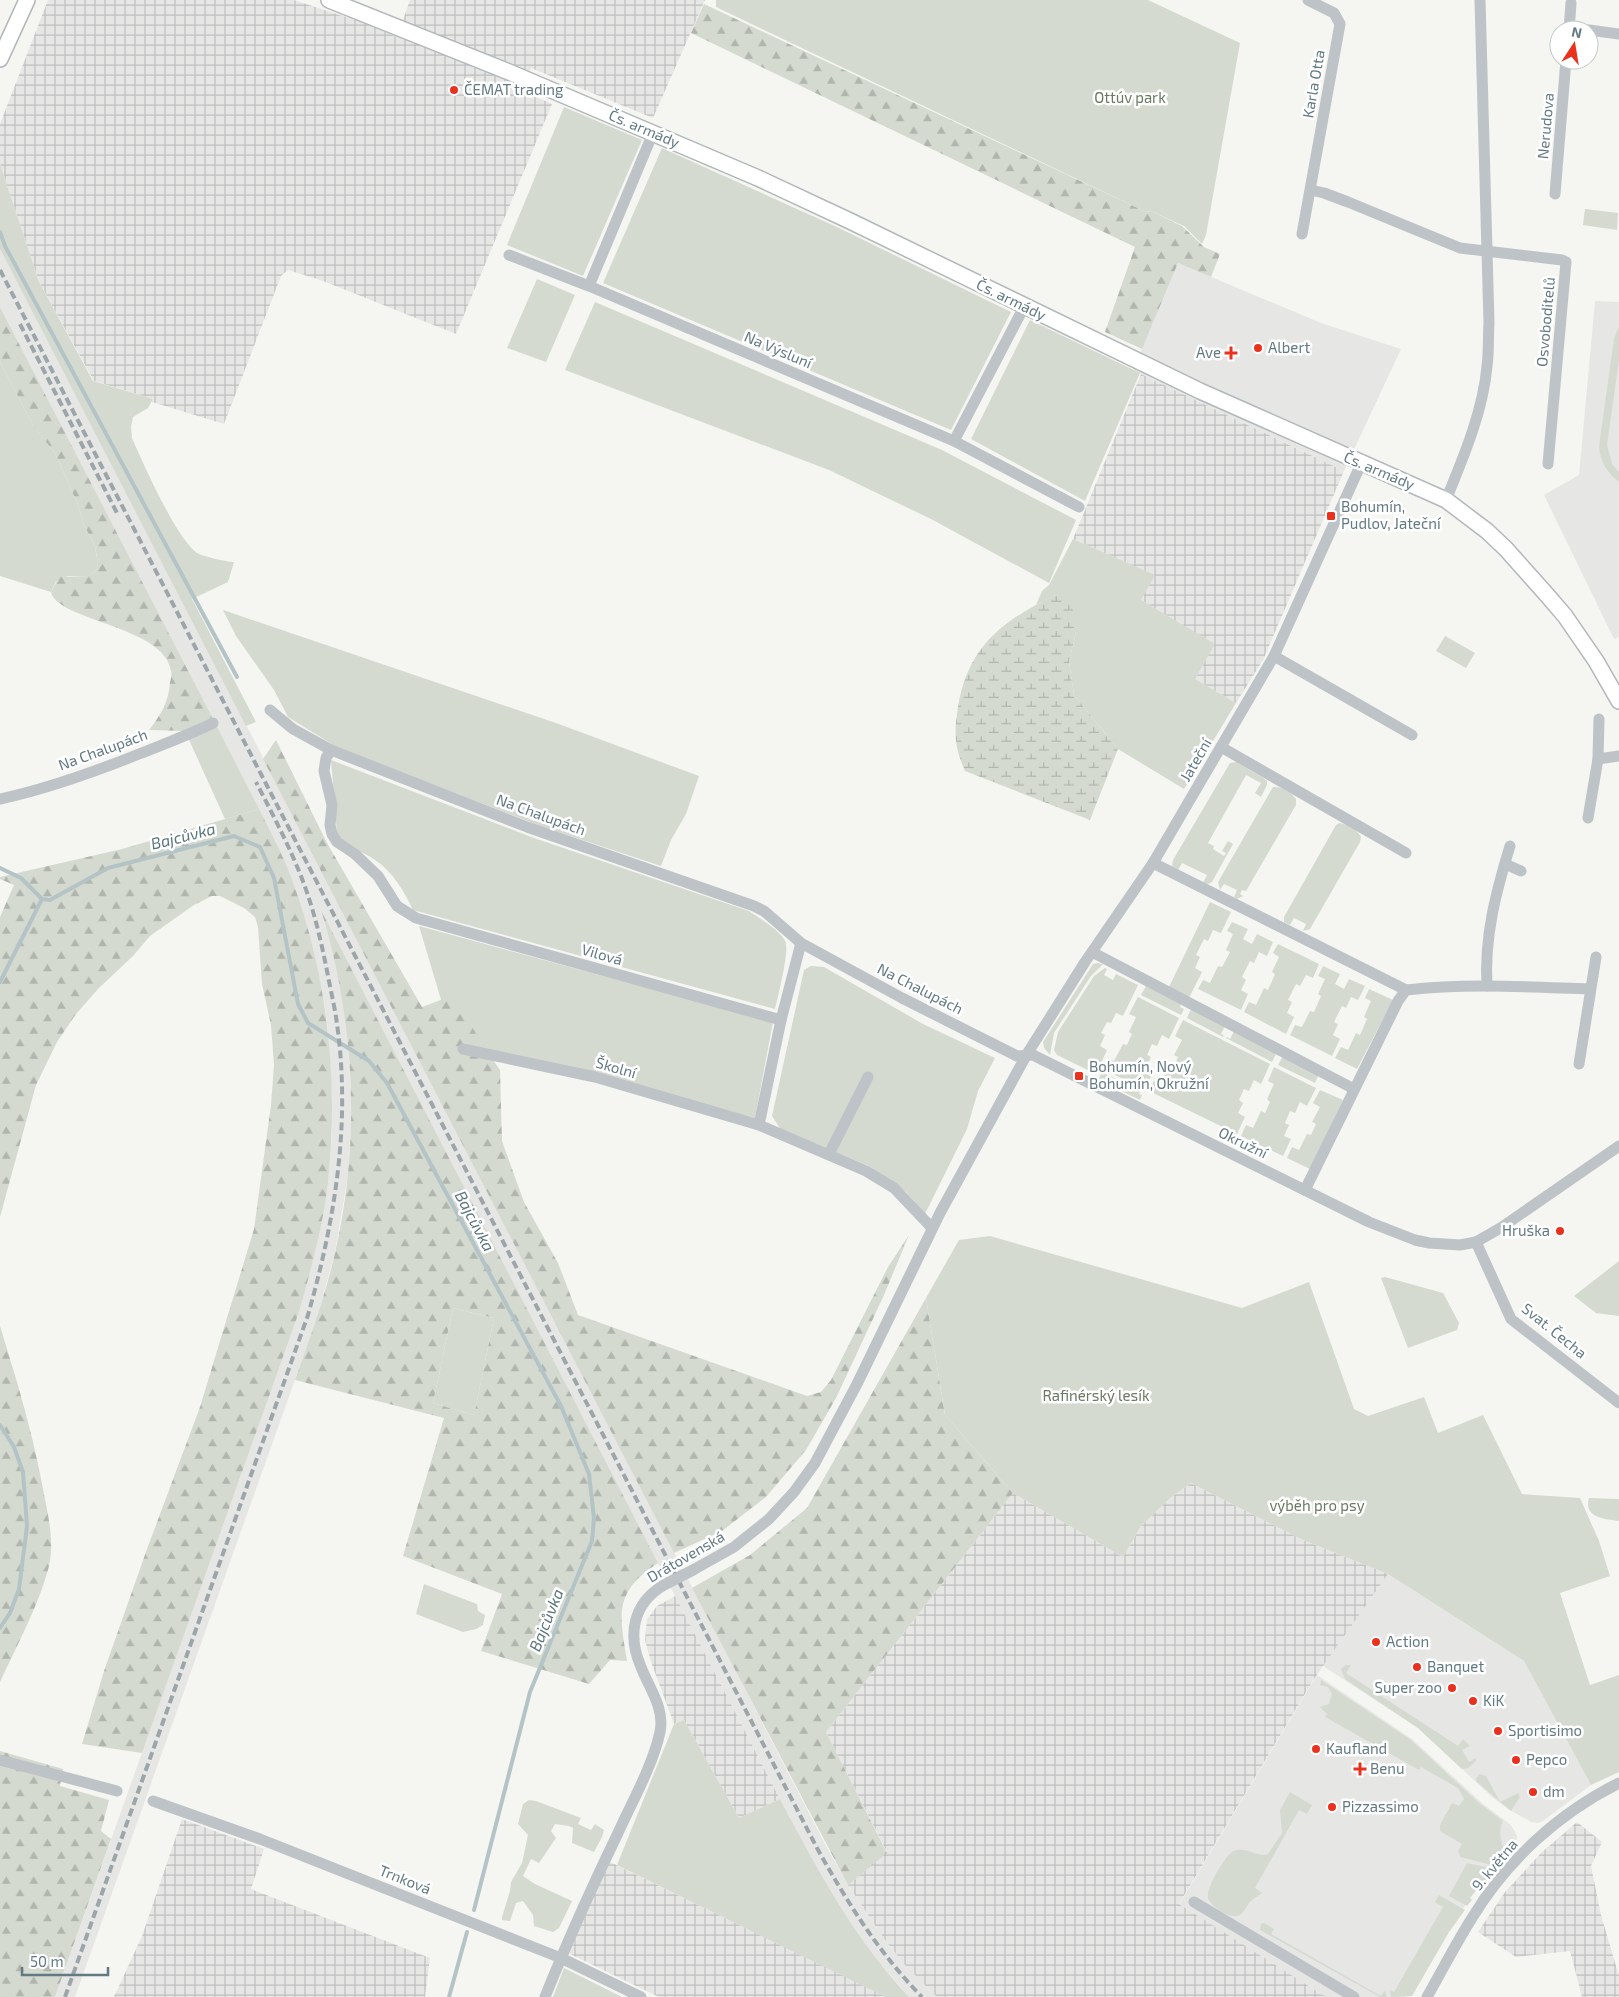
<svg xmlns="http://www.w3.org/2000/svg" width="1619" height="1997" viewBox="0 0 1619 1997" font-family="'Exo 2',sans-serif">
  <defs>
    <pattern id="industrial-grid" width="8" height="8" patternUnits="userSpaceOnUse" patternTransform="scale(1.25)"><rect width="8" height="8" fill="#e6e6e5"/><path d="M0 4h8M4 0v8" fill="none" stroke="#bebfbf"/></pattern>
    <pattern id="forest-firs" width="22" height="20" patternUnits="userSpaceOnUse" patternTransform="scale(1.25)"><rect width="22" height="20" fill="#d5dad0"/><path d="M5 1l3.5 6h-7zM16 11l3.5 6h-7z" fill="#b0b6ae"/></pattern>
    <pattern id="wetland-marsh" width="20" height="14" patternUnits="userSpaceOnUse" patternTransform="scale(1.25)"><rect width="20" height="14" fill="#d5dad0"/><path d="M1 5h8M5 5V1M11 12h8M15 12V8" fill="none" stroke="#b0b6ae"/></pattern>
  </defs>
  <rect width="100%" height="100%" fill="#f5f5f1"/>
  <g fill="#e6e6e5">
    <polygon points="0,249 825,1844 848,1885 885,1940 904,1964 937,1997 909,1997 869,1951 832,1895 808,1853 322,914 331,945 344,1004 347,1029 351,1094 351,1133 348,1175 335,1252 317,1318 75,1997 55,1997 299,1312 316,1248 329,1173 332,1132 332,1094 328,1031 325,1008 313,949 295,888 252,796 0,307"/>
    <polygon points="1178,263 1321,323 1401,349 1344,471 1133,370"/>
    <polygon points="1595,301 1619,302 1619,637 1614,639 1544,495 1579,475"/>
    <polygon points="1388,1574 1524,1661 1591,1785 1543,1821 1538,1823 1531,1822 1508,1809 1491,1796 1418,1728 1323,1666"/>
    <polygon points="1317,1675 1412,1739 1483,1804 1511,1825 1517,1836 1516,1844 1470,1898 1405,1997 1326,1997 1179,1905"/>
  </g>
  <g fill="url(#industrial-grid)">
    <polygon points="48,0 294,0 364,23 397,37 410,0 705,0 653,118 531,68 520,90 552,104 456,334 323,281 288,270 281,276 224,424 152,402 153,399 94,381 39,282 0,164 0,124"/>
    <polygon points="1141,374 1344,471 1263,660 1236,703 1195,679 1214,644 1141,600 1154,575 1073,539"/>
    <polygon points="1191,1483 1303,1540 1388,1574 1314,1679 1179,1904 1326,1997 937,1997 904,1964 885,1940 848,1885 887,1852 826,1732 1013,1493 1123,1557 1141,1526 1169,1499"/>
    <polygon points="675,1596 780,1799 739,1818 684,1720 674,1724 651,1662 645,1640 647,1619 657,1606"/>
    <polygon points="182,1819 264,1849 251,1889 430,1958 425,1997 114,1997 142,1936"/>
    <polygon points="1577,1822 1602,1842 1591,1866 1601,1915 1619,1976 1619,1997 1582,1997 1570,1951 1516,1957 1478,1932 1505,1892 1542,1852"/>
    <polygon points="606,1860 885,1996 886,1997 659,1997 564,1951"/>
  </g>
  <g fill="#d5dad0">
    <polygon points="716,0 1148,0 1240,43 1206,235 1202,244 1184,226 1153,212 1144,211 716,7"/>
    <polygon points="564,107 642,140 583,276 507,245"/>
    <polygon points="662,148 837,227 1011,312 951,430 603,283"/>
    <path d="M0 164 39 282 93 381 153 399 148 408 133 417 131 427 132 438C143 463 176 538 197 553 202 556 227 562 234 562L228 582 192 599 256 722 246 726 0 249Z"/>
    <polygon points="1585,209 1618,213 1617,230 1583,225"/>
    <polygon points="537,279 575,295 546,362 507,348"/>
    <polygon points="595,302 942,450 1076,520 1049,583 931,519 829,470 565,370"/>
    <polygon points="1030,320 1140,373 1085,501 971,439"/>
    <path d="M1619 326V360L1607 445 1612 464 1619 472V482C1607 473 1600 461 1599 446L1614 339Z"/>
    <polygon points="0,362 34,427 55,453 78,505 84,525 95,546 98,564 96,570 89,576 68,576 56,581 51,592 0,576"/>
    <polygon points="1073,539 1155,575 1141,600 1215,644 1195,679 1236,703 1184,789 1118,749 1074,695 1069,662 1076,632 1056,595 1036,605 1042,591 1049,585"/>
    <polygon points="223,610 556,723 699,776 686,814 671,840 661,866 543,827 338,748 288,717 274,690 236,636"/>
    <polygon points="1445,636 1475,653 1466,668 1436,651"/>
    <polygon points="212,717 259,809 225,819 185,731"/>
    <path d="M331 760 534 838 749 911C759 918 780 930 785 941 790 950 778 996 775 1009L413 910C404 891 393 872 375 860 363 851 345 848 337 834Z"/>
    <polygon points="1236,762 1262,777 1267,781 1267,785 1261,797 1255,793 1261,783 1246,775 1208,843 1214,846 1213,849 1224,856 1226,853 1222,851 1228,841 1233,844 1212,882 1208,884 1203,883 1207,875 1182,863 1178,870 1172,866 1173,860 1230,763"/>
    <path d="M1273 787C1281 786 1292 793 1296 799V805L1246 891 1242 890 1240 894 1243 896 1237 899 1234 897 1237 890 1224 884 1220 890 1218 882Z"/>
    <path d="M1339 823C1347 824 1358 830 1361 837L1360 842 1310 929 1303 931 1306 924 1294 918 1290 925 1284 922V917L1336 825Z"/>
    <polygon points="1210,902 1231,912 1221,933 1213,930 1208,941 1204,939 1196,955 1200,957 1195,968 1202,972 1189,998 1169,987"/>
    <polygon points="1232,922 1248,929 1243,939 1252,944 1257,934 1273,942 1267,956 1259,952 1254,963 1250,961 1242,977 1246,980 1241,990 1248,994 1241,1010 1198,989 1203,980 1210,983 1218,966 1222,967 1230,952 1226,950 1233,934 1227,931"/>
    <polygon points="419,926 773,1022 755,1118 454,1043"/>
    <polygon points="1278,944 1319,964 1313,978 1306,975 1300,986 1296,984 1288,1000 1292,1002 1287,1013 1294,1017 1286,1034 1244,1012 1249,1002 1256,1005 1264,988 1268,990 1275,974 1272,972 1279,957 1273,953"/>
    <polygon points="1097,963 1103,964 1091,976 1054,1033 1050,1055 1044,1048 1043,1042 1093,964"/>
    <polygon points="811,966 824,967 923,1024 995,1058 978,1091 967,1129 925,1214 906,1192 869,1166 781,1130 772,1116 804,970"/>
    <polygon points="1323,966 1340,974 1335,984 1344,989 1349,979 1365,986 1358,1000 1351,997 1346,1008 1342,1006 1334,1022 1338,1024 1333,1035 1340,1039 1332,1056 1290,1035 1295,1025 1302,1027 1310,1011 1314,1012 1321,996 1318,994 1325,979 1318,976"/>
    <polygon points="1105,968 1107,969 1104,975 1113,980 1116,974 1138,985 1123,1016 1116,1013 1111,1023 1107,1022 1101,1033 1105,1035 1100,1046 1107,1050 1096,1074 1057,1055 1054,1050 1058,1032 1094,976"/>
    <polygon points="1146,986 1181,1004 1180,1007 1184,1009 1181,1015 1141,995"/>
    <polygon points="1369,989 1393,1000 1357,1069 1335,1058 1341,1047 1348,1050 1356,1033 1360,1035 1367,1019 1364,1017 1371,1001 1365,998"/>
    <polygon points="1138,997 1179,1018 1169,1039 1162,1035 1157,1046 1152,1044 1147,1055 1151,1057 1146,1068 1153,1072 1145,1090 1103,1069 1108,1058 1114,1061 1123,1044 1127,1045 1132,1034 1129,1032 1136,1017 1129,1014"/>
    <polygon points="1191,1009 1225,1026 1221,1034 1224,1036 1223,1037 1187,1018"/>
    <polygon points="1183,1020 1270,1064 1261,1084 1254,1080 1249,1091 1244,1089 1239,1100 1243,1103 1238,1113 1245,1117 1237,1134 1149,1091 1154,1081 1161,1083 1169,1066 1173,1068 1178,1057 1174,1055 1182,1040 1175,1036"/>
    <polygon points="1234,1031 1277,1052 1272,1062 1226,1038 1227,1037 1230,1039"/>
    <polygon points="1283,1056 1319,1074 1315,1083 1278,1065"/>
    <polygon points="1274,1067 1316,1088 1307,1106 1300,1102 1295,1113 1290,1111 1285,1123 1289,1125 1284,1136 1291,1139 1283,1156 1241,1136 1246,1125 1253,1128 1261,1111 1265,1113 1270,1102 1267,1099 1274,1084 1268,1081"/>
    <polygon points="1102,1072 1140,1091 1139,1094 1142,1095 1140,1100 1098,1080"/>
    <polygon points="1320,1090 1343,1100 1310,1169 1287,1158 1292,1147 1299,1150 1307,1134 1311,1135 1316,1124 1312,1122 1320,1107 1313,1103"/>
    <polygon points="990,1236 1242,1308 1309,1282 1354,1409 1368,1416 1424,1397 1438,1433 1483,1415 1522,1494 1580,1498 1599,1541 1610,1576 1560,1593 1590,1685 1619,1675 1619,1772 1591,1785 1524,1661 1388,1574 1303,1540 1191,1483 1169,1499 1141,1526 1123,1557 1013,1493 945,1415 926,1298 959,1240"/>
    <polygon points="1619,1261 1619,1316 1596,1313 1574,1296"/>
    <polygon points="1385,1277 1443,1293 1459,1323 1457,1330 1408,1348 1381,1278"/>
    <polygon points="453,1308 494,1318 474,1415 433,1403"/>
    <path d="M1589 1498 1619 1499V1521C1605 1519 1583 1518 1589 1498Z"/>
    <polygon points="424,1584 477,1604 478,1611 485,1615 483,1625 476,1629 463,1632 416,1614"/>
    <polygon points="1346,1665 1351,1665 1346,1673 1458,1746 1463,1739 1470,1746 1462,1750 1469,1762 1476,1758 1476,1761 1468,1768 1462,1769 1418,1728 1345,1679 1341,1669"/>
    <path d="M1321 1680 1411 1740 1479 1803 1503 1821C1497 1833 1502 1843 1505 1855L1496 1866 1460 1857 1458 1851 1462 1844 1440 1831V1825L1452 1803 1459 1806 1464 1799 1458 1788 1421 1767 1419 1770 1325 1717 1327 1714 1320 1707 1329 1704 1332 1694 1328 1687 1320 1685Z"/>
    <path d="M684 1720 739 1818 780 1799C818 1871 853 1937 909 1997H886L617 1865 674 1724Z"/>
    <polygon points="1480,1774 1486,1776 1500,1802 1518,1793 1520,1797 1511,1811 1477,1782 1476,1779"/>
    <path d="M1290 1792 1312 1805 1307 1814 1299 1810 1255 1888 1262 1893C1258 1896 1253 1899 1250 1902 1246 1906 1245 1912 1240 1915 1231 1920 1211 1907 1208 1898 1206 1888 1225 1855 1234 1851 1247 1846 1256 1858 1268 1854L1282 1833 1280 1810Z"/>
    <polygon points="529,1800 536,1801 581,1818 578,1824 591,1830 595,1824 604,1830 602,1837 594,1852 572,1843 573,1828 569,1826 555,1824 551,1831 556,1838 539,1863 531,1859 523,1876 535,1884 572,1901 559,1928 553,1932 534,1926 533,1915 523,1901 516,1903 510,1921 502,1920 502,1917 510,1891 511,1882 522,1863 528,1835 518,1824 523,1804"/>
    <polygon points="1467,1863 1495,1869 1480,1890 1477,1888 1470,1898 1472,1900 1467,1906 1449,1896"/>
    <polygon points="1439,1895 1465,1910 1449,1932 1412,1996 1391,1997 1390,1990 1394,1992 1443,1907 1435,1902"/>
    <polygon points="1264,1923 1274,1929 1271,1934 1381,1996 1385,1990 1387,1997 1380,1997 1260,1930 1261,1924"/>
    <polygon points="564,1968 622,1997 553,1997"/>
  </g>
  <g fill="url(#forest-firs)" fill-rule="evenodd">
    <polygon points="704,4 1144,211 1153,212 1182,226 1204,247 1220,254 1211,277 1178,263 1142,349 1105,332 1135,247 691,33"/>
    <path d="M0 307 212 717 185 731 149 730C161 715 169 701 170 682 171 679 172 674 171 671 165 626 57 621 51 592L59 577 89 576 96 570 98 564 95 546 84 525 78 505 55 453 34 427 0 362Z"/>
    <polygon points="276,740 327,843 422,1007 454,995 482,1044 500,1070 502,1141 524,1202 558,1263 578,1315 807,1396 821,1392 831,1380 888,1267 909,1235 884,1295 836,1398 806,1450 766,1497 722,1531 674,1553 263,759"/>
    <path d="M259 809C272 835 286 861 295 888 327 978 338 1077 329 1172 325 1219 312 1266 299 1312L142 1753 82 1744 104 1671 147 1549 200 1407 254 1229 271 1105 274 1065 271 1025 262 984 258 927 255 917 244 908 220 896H212L194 905 150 936 133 956 99 988 76 1014 57 1042 36 1085 0 1217V917L14 885 0 879V877L122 849Z"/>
    <path d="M321 910 658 1563C614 1592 619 1613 627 1661L610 1660 589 1684 481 1651 502 1594 403 1556 444 1418 295 1380C310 1338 325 1296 335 1253 361 1140 355 1021 321 910ZM453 1308 494 1318 474 1415 433 1403Z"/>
    <polygon points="926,1298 945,1415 1013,1493 826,1732 887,1853 848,1885 692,1588 750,1555 807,1508"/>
    <path d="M0 1326C16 1378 32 1430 42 1484 47 1511 56 1542 48 1570 37 1609 17 1645 0 1682Z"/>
    <polygon points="0,1751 63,1769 60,1786 109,1800 101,1831 111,1839 55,1997 0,1997"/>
  </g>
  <path fill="url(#wetland-marsh)" d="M1056 595 1072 606 1076 632 1069 662 1074 695 1118 749 1090 820 965 771C954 746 954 733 958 707 968 646 1003 620 1056 595Z"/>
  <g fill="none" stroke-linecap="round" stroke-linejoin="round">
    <g stroke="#b4c4c6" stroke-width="4">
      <polyline points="0,232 5,246 237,677"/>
      <polyline points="0,868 21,878 42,899 50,900 108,868 234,836 260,847 274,878 298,1004 308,1023 369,1061 387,1083 561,1406 589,1474 594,1518 592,1541 530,1692 474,1910"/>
      <polyline points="0,982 42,899"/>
      <polyline points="0,1425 14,1447 23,1472 27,1526 19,1589 10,1613 0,1628"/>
      <polyline points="449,1997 467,1932"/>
    </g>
    <defs>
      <g id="major">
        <polyline points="329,0 509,72 758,178 850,221 1200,391 1446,500 1487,531 1506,549 1547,595 1565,616 1596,661 1619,701"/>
        <polyline points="0,59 27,0"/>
      </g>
    </defs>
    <use href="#major" stroke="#b1b7ba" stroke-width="18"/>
    <g stroke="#bdc3c6" stroke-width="11">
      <polyline points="1569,30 1571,3"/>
      <polyline points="1589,30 1619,34"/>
      <polyline points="1311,190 1324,193 1348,202 1460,248 1562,260 1566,262 1548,464"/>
      <polyline points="1555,194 1566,60"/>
      <polyline points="1302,234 1340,24 1334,13 1308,0"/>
      <polyline points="509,255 589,286 954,441 1079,507"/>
      <polyline points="589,286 653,133"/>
      <polyline points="954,441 1024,307"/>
      <path d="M1446 500C1463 458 1483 412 1487 366 1489 352 1488 338 1489 323L1480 0"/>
      <polyline points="1274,656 1412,735"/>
      <polyline points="270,710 293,729 331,750 527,827 754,906 764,911 801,943 902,998 1017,1056 1033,1055 1369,1222 1415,1240 1429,1243 1460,1245 1476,1242 1502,1227 1619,1146"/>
      <polyline points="1221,747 1406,853"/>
      <polyline points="331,750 326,758 324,771 332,805 330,825 332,834 337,842 355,854 378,876 397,906 416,918 781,1020"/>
      <polyline points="1598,759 1599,719"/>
      <path d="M0 799C47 789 94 772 139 754 164 744 189 735 213 723"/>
      <polyline points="1588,818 1598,759 1619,756"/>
      <polyline points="1153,863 1406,990"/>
      <polyline points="1505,864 1521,871"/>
      <polyline points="1092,952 1354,1089"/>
      <path d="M1487 986C1484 937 1496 892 1510 846"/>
      <polyline points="463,1049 595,1077 759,1125 866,1171 894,1188 932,1228"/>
      <polyline points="1579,1064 1596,957"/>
      <polyline points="759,1125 781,1020 801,943"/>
      <polyline points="829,1154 868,1077"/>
      <path d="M1305 1190 1398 1001 1406 990C1467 983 1529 987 1590 989"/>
      <polyline points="1476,1242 1511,1319 1619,1403"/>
      <polyline points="693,1570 734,1547 769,1519 794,1492 815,1463 857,1384 940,1213 1027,1054 1085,962 1153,863 1274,656 1361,464"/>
      <polyline points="0,1760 117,1791"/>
      <polyline points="153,1801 260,1839 561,1958 641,1997"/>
      <polyline points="1194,1902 1354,1997"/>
      <path d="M545 1997C567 1942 592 1887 618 1833 632 1802 653 1765 660 1732 665 1708 649 1688 641 1667 627 1635 633 1603 664 1585"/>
      <path d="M1427 1997C1442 1971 1456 1943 1472 1918 1507 1860 1559 1813 1619 1783"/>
    </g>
    <use href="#major" stroke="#fff" stroke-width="15"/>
    <g stroke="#9ca6aa" stroke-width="4" stroke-dasharray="8 4" stroke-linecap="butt">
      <path d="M0 270 817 1848C847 1902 879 1953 922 1997"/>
      <polyline points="20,324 117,513"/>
      <path d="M65 1997 308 1315C335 1220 351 1123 337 1024 335 1008 331 992 328 976 322 945 315 914 304 884 291 849 273 815 256 782"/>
    </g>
    <polyline stroke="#bdc3c6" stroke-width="11" points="664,1585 693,1570"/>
  </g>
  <g fill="#e9311e" stroke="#fff" stroke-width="2">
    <circle cx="454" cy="90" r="5"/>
    <circle cx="1258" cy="348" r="5"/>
    <path d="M1228.5 345.5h5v5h5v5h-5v5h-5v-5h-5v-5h5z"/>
    <rect x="1326" y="511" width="10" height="10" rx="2.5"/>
    <rect x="1074" y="1071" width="10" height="10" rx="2.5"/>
    <circle cx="1560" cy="1231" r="5"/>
    <circle cx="1376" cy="1642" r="5"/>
    <circle cx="1417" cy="1667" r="5"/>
    <circle cx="1452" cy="1688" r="5"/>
    <circle cx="1473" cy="1701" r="5"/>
    <circle cx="1498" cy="1731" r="5"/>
    <circle cx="1316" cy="1749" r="5"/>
    <circle cx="1516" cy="1760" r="5"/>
    <path d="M1357.5 1761.5h5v5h5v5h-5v5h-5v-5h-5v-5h5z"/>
    <circle cx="1533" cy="1792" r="5"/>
    <circle cx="1332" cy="1807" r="5"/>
  </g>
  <g text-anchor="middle" stroke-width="5" stroke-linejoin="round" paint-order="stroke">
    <g font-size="15" fill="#637a83" stroke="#fff">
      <text transform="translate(1314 84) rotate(-80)" y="5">Karla Otta</text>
      <text transform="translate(1546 126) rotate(-85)" y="5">Nerudova</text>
      <text transform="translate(644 129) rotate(23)" y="5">Čs. armády</text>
      <text transform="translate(1011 300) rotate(26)" y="5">Čs. armády</text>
      <text transform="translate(1546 322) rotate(-85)" y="5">Osvoboditelů</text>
      <text transform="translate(778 350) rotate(23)" y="5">Na Výsluní</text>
      <text transform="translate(1379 471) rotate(23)" y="5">Čs. armády</text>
      <text transform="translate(103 750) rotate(-20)" y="5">Na Chalupách</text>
      <text transform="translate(1196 760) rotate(-60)" y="5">Jateční</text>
      <text transform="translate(541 815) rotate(20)" y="5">Na Chalupách</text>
      <text transform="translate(602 955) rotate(16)" y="5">Vilová</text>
      <text transform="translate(920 989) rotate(27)" y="5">Na Chalupách</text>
      <text transform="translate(616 1068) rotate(16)" y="5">Školní</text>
      <text transform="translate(1243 1143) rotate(26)" y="5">Okružní</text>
      <text transform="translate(1554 1331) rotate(39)" y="5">Svat. Čecha</text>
      <text transform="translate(686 1557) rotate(-30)" y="5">Drátovenská</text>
      <text transform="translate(1495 1865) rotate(-50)" y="5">9. května</text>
      <text transform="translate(405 1880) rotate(22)" y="5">Trnková</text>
    </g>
    <g font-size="15" fill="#637a83" stroke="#fff" text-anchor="start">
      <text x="464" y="95">ČEMAT trading</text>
      <text x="1268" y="353">Albert</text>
      <text x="1221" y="358" text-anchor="end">Ave</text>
      <text x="1341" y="512">Bohumín,<tspan x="1341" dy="17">Pudlov, Jateční</tspan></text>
      <text x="1089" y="1072">Bohumín, Nový<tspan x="1089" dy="17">Bohumín, Okružní</tspan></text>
      <text x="1550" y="1236" text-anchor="end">Hruška</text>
      <text x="1386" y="1647">Action</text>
      <text x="1427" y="1672">Banquet</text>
      <text x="1442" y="1693" text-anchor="end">Super zoo</text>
      <text x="1483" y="1706">KiK</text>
      <text x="1508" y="1736">Sportisimo</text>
      <text x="1326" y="1754">Kaufland</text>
      <text x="1526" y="1765">Pepco</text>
      <text x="1370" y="1774">Benu</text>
      <text x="1543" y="1797">dm</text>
      <text x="1342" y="1812">Pizzassimo</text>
    </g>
    <g font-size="15" fill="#6a7a62" stroke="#fff">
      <text x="1130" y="103">Ottúv park</text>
      <text x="1096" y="1401">Rafinérský lesík</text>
      <text x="1317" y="1511">výběh pro psy</text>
    </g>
    <g font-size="16" font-style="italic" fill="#5a7679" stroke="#fff">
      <text transform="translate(183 836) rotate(-14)" y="6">Bajcůvka</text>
      <text transform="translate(475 1221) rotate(62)" y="6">Bajcůvka</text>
      <text transform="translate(546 1620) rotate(-68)" y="6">Bajcůvka</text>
    </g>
  </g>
  <g transform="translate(1574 45) rotate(12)"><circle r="24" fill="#ffffff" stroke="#c1cacd"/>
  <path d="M0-4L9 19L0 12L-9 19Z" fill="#e9311e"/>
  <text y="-8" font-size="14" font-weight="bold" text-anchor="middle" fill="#637a83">N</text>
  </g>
  <path d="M22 1967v8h86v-8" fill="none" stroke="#637a83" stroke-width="2.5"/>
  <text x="30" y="1967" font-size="15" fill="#637a83" stroke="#ffffff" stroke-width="4" paint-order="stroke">50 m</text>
</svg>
